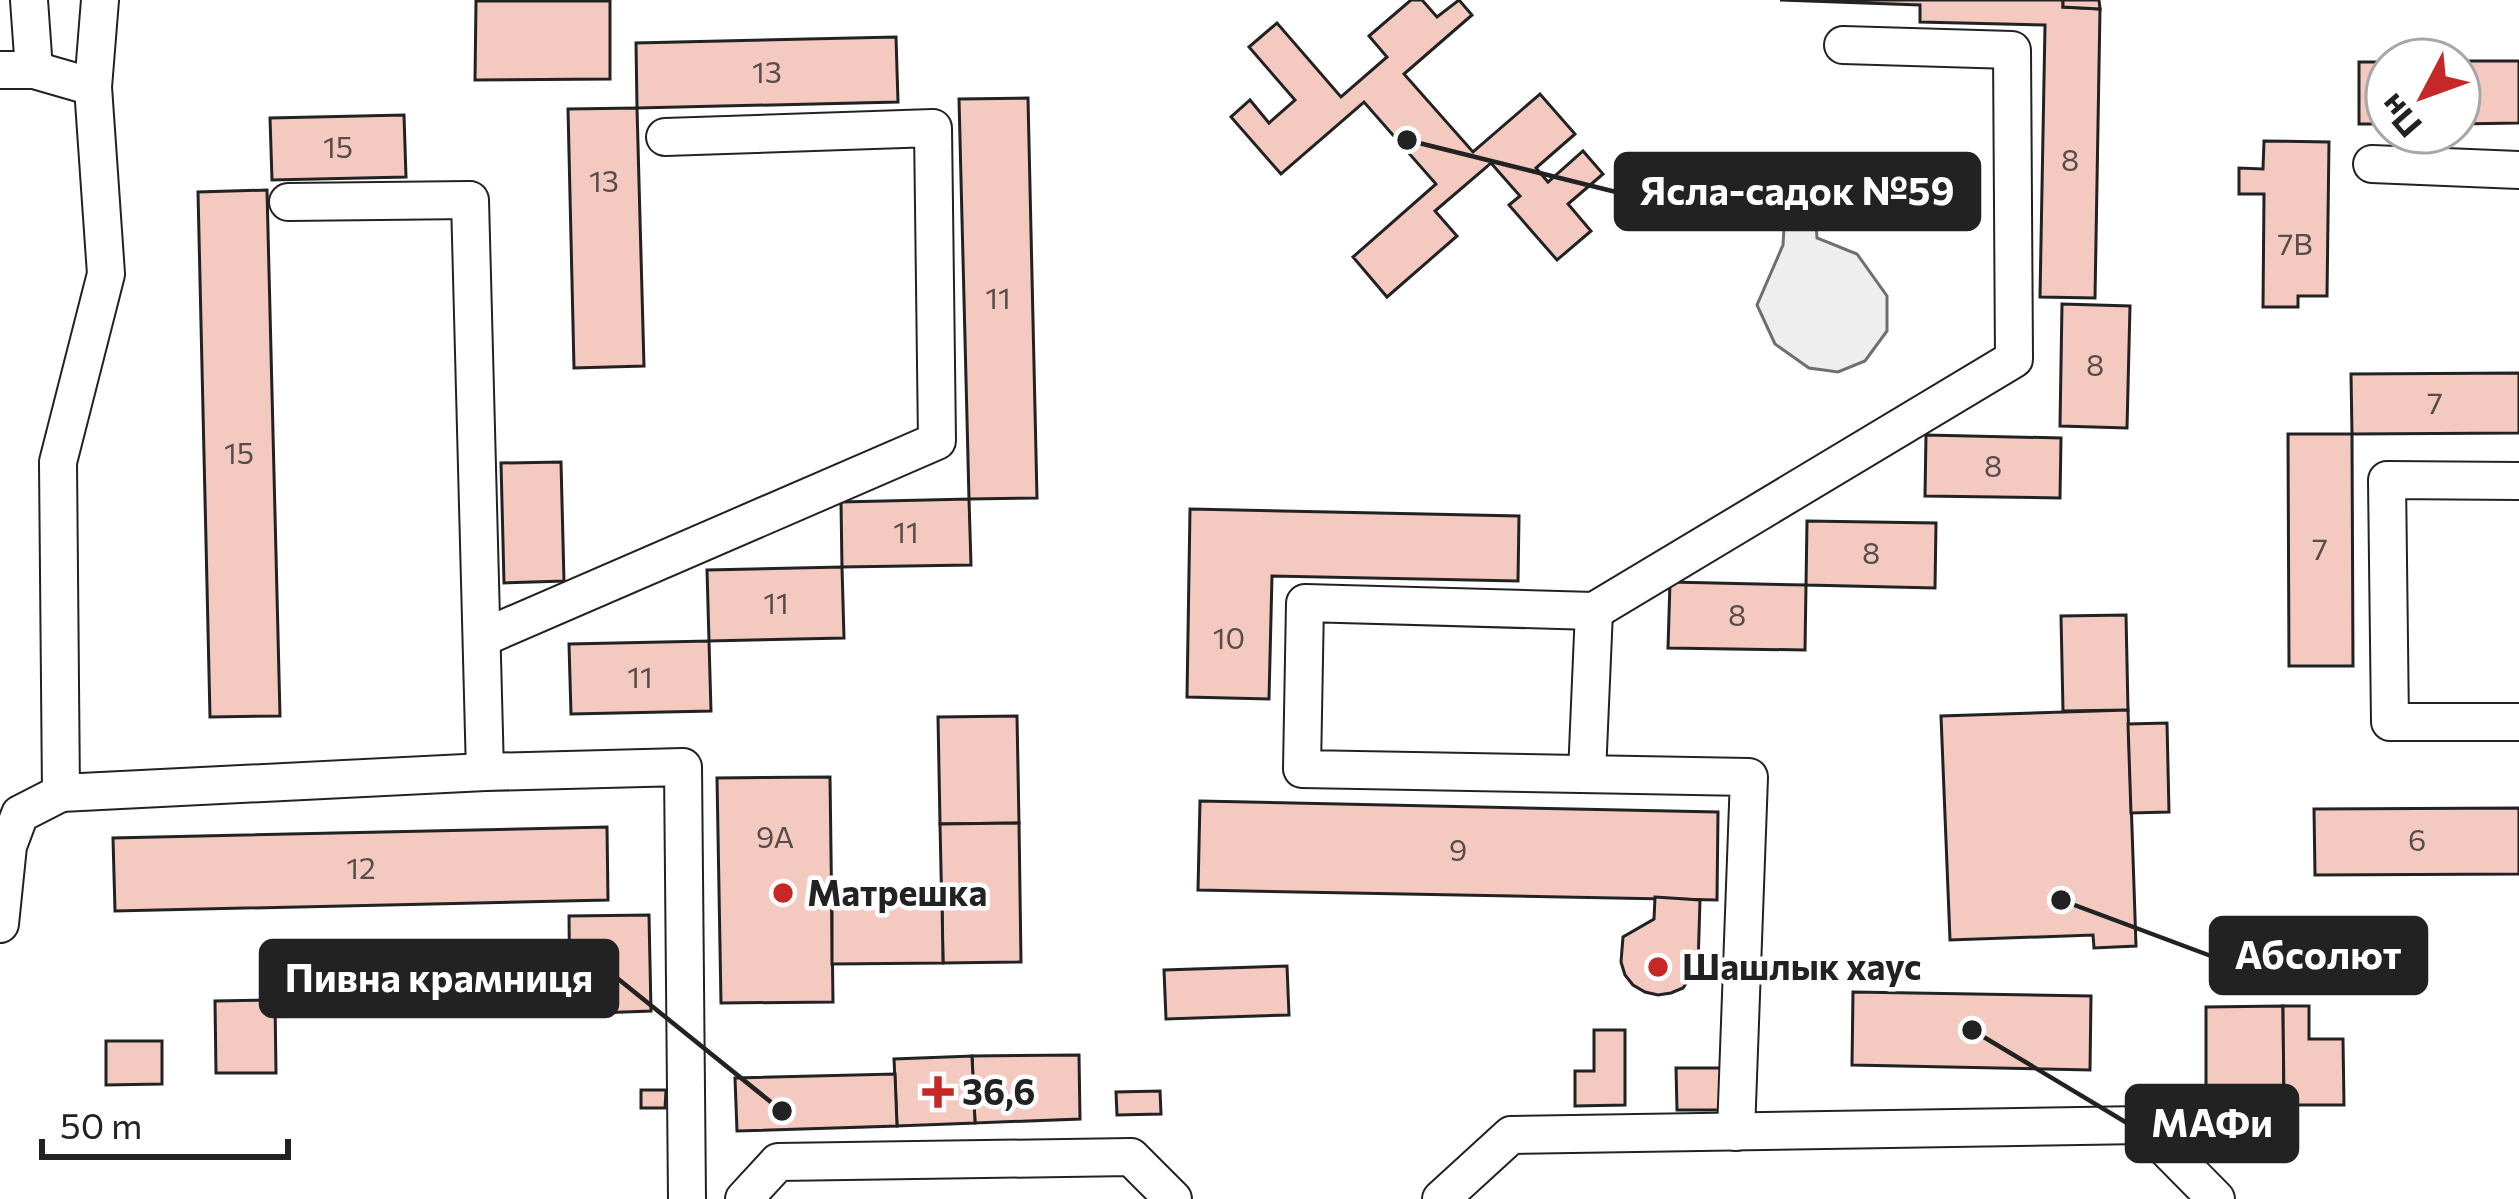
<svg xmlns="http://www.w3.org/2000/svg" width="2519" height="1199" viewBox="0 0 2519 1199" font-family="Commissioner,sans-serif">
  <rect width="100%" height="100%" fill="#fff"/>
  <polygon fill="#eee" stroke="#6f6f6f" stroke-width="3" points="1814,193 1817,238 1857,254 1887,296 1887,331 1865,361 1838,372 1809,368 1775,344 1757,305 1783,245 1786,194"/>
  <g fill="#f3c9c0" stroke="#222" stroke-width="3">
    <polygon points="1411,0 1422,0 1437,17 1459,0 1472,15 1404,74 1473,152 1540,94 1575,134 1536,168 1548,182 1583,151 1603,174 1568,204 1591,231 1557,260 1509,205 1520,196 1491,163 1435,211 1457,236 1387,297 1353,257 1436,184 1364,102 1281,174 1231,117 1250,100 1269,123 1295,100 1249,47 1277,23 1341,97 1387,57 1369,36"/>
    <polygon points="1780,0 2063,0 2063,7 2100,9 2095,298 2040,297 2045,25 1920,22 1920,5"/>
    <polygon points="2063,0 2099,0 2100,9 2063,7"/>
    <polygon points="476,1 610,1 610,79 475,80"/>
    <polygon points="896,37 898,102 637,108 636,43"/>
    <polygon points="2459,61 2519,61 2519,123 2459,124"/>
    <rect x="2359" y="62" width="28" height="62"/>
    <polygon points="1028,98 1037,498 969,499 959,99"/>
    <polygon points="637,108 644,366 574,368 568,109"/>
    <polygon points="404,115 406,177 272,180 270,118"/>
    <polygon points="2264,141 2329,142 2327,296 2298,296 2298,307 2263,307 2264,194 2239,194 2239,168 2263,169"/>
    <polygon points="267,190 280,716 210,717 198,192"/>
    <polygon points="2062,304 2130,306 2127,428 2060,426"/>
    <polygon points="2519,373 2519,433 2352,434 2351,374"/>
    <polygon points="2288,434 2352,434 2353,666 2289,666"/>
    <polygon points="1926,435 2061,438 2060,498 1925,496"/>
    <polygon points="561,462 564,581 504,583 501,463"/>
    <polygon points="969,499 971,565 842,567 841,502"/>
    <polygon points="1190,509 1519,516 1518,581 1272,576 1269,699 1187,697"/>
    <polygon points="1807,521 1936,523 1935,588 1806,585"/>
    <polygon points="842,567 844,638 709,641 707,570"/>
    <polygon points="1670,582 1806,585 1805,650 1668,648"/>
    <polygon points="2126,615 2128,710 2063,711 2061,616"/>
    <polygon points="709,641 711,711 571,714 569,644"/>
    <polygon points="2128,710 2136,946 2094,948 2093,935 1950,940 1941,716"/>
    <polygon points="1017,716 1019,823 940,824 938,717"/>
    <polygon points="2167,723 2169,812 2131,813 2128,724"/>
    <polygon points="830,777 833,1002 721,1003 717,778"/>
    <polygon points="1200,801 1718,812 1717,900 1198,890"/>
    <polygon points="2519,808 2519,874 2315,875 2314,809"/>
    <polygon points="1019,823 1021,962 943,963 940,824"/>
    <polygon points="607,827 608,900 115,911 113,838"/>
    <polygon points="1655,897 1700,900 1698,966 1683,988 1671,993 1658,995 1645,992 1633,985 1625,975 1621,962 1623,937 1654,919"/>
    <polygon points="832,898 942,898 943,963 832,964"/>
    <polygon points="649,915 651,1011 570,1014 569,916"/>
    <polygon points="1287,966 1289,1015 1166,1019 1164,970"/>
    <polygon points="1853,992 2091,996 2090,1070 1852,1065"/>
    <polygon points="275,1000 276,1073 216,1073 215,1001"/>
    <polygon points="2283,1006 2284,1105 2206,1105 2206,1007"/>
    <polygon points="2283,1006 2309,1006 2309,1039 2343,1039 2344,1105 2284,1105"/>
    <polygon points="1594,1030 1625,1030 1625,1105 1575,1106 1575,1071 1594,1071"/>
    <polygon points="106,1041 162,1041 162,1084 106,1085"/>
    <polygon points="1079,1055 1080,1119 975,1123 972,1056"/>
    <polygon points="972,1056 975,1123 897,1126 894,1059"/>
    <polygon points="1676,1068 1723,1068 1724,1110 1677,1110"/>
    <polygon points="895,1074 897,1126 737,1131 735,1078"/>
    <polygon points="641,1090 666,1090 665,1108 641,1108"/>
    <polygon points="1160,1091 1161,1114 1117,1115 1116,1092"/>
  </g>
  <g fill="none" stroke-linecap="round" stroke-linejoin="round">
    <defs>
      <g id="minor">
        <polyline points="29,0 34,70"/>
        <polyline points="0,70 34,70 93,87"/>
        <polyline points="2372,164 2519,170"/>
        <polyline points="288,202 470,200 485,772"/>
        <polyline points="2519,481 2387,480 2390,722 2519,722"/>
        <polyline points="1594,611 2014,359 2012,50 1843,45"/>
        <polyline points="482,638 937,441 933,128 665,137"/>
        <polyline points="1587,774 1594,611 1305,603 1302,769 1749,777 1736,1132"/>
        <polyline points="61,793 485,772 683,767 687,1199"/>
        <polyline points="0,924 8,846 20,814 61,793 58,462 106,274 93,87 100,0"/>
        <polyline points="744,1199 778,1162 1131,1157 1173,1199"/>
        <polyline points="1441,1199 1511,1135 2143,1125 2216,1199"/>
      </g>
    </defs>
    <use href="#minor" stroke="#222" stroke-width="40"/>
    <use href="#minor" stroke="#fff" stroke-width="36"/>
  </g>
  <g fill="#c62828" stroke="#fff" stroke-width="4.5">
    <circle cx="783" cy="893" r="12"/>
    <circle cx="1658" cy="967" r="12"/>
    <path d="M932 1074h12v12h12v12h-12v12h-12v-12h-12v-12h12z"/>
  </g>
  <g text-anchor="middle" stroke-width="9" stroke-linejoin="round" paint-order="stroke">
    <g font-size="30" fill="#564c4a">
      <text x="767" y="83">13</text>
      <text x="338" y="158">15</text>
      <text x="2070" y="171">8</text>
      <text x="604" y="192">13</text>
      <text x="2295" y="255">7В</text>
      <text x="998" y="309">11</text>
      <text x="2095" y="376">8</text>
      <text x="2435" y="414">7</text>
      <text x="239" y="464">15</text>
      <text x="1993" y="477">8</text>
      <text x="906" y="543">11</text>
      <text x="2320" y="560">7</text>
      <text x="1871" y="564">8</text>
      <text x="776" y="614">11</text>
      <text x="1737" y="626">8</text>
      <text x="1229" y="649">10</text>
      <text x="640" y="688">11</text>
      <text x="775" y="848">9А</text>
      <text x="2417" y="851">6</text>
      <text x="1458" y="861">9</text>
      <text x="361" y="879">12</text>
    </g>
    <g font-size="36" font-weight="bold" fill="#222" stroke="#fff" text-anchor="start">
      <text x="807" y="906">Матрешка</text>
      <text x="1682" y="980">Шашлык хаус</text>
      <text x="962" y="1105">36,6</text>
    </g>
  </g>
  <path fill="none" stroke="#222" stroke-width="4.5" d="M1407 140L1616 192M2061 900L2211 956M782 1111L617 978M1972 1030L2127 1123"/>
  <g fill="#222" stroke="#fff" stroke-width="4.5">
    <circle cx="1407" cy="140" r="12"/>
    <circle cx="2061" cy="900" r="12"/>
    <circle cx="782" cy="1111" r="12"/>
    <circle cx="1972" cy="1030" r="12"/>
  </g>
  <g fill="#222" stroke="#222" stroke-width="4.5">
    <rect x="1616" y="154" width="363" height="75" rx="12"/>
    <rect x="2211" y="918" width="215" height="75" rx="12"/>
    <rect x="261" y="941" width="356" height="75" rx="12"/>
    <rect x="2127" y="1086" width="170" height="75" rx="12"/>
  </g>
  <g font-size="39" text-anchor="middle" font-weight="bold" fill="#fff">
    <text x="1797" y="205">Ясла-садок №59</text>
    <text x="2318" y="969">Абсолют</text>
    <text x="439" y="992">Пивна крамниця</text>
    <text x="2212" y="1137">МАФи</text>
  </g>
  <g transform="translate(2423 96) rotate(229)"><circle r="57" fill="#ffffff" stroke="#a7a7a7" stroke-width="3"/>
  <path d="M0-9L21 45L0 30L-21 45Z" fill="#c62828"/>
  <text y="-18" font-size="33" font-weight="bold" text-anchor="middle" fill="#222222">Пн</text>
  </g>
  <path d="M42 1139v18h246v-18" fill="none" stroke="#222222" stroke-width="6"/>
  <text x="60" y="1139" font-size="36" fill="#222222" stroke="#ffffff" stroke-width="9" paint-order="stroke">50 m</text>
</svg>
